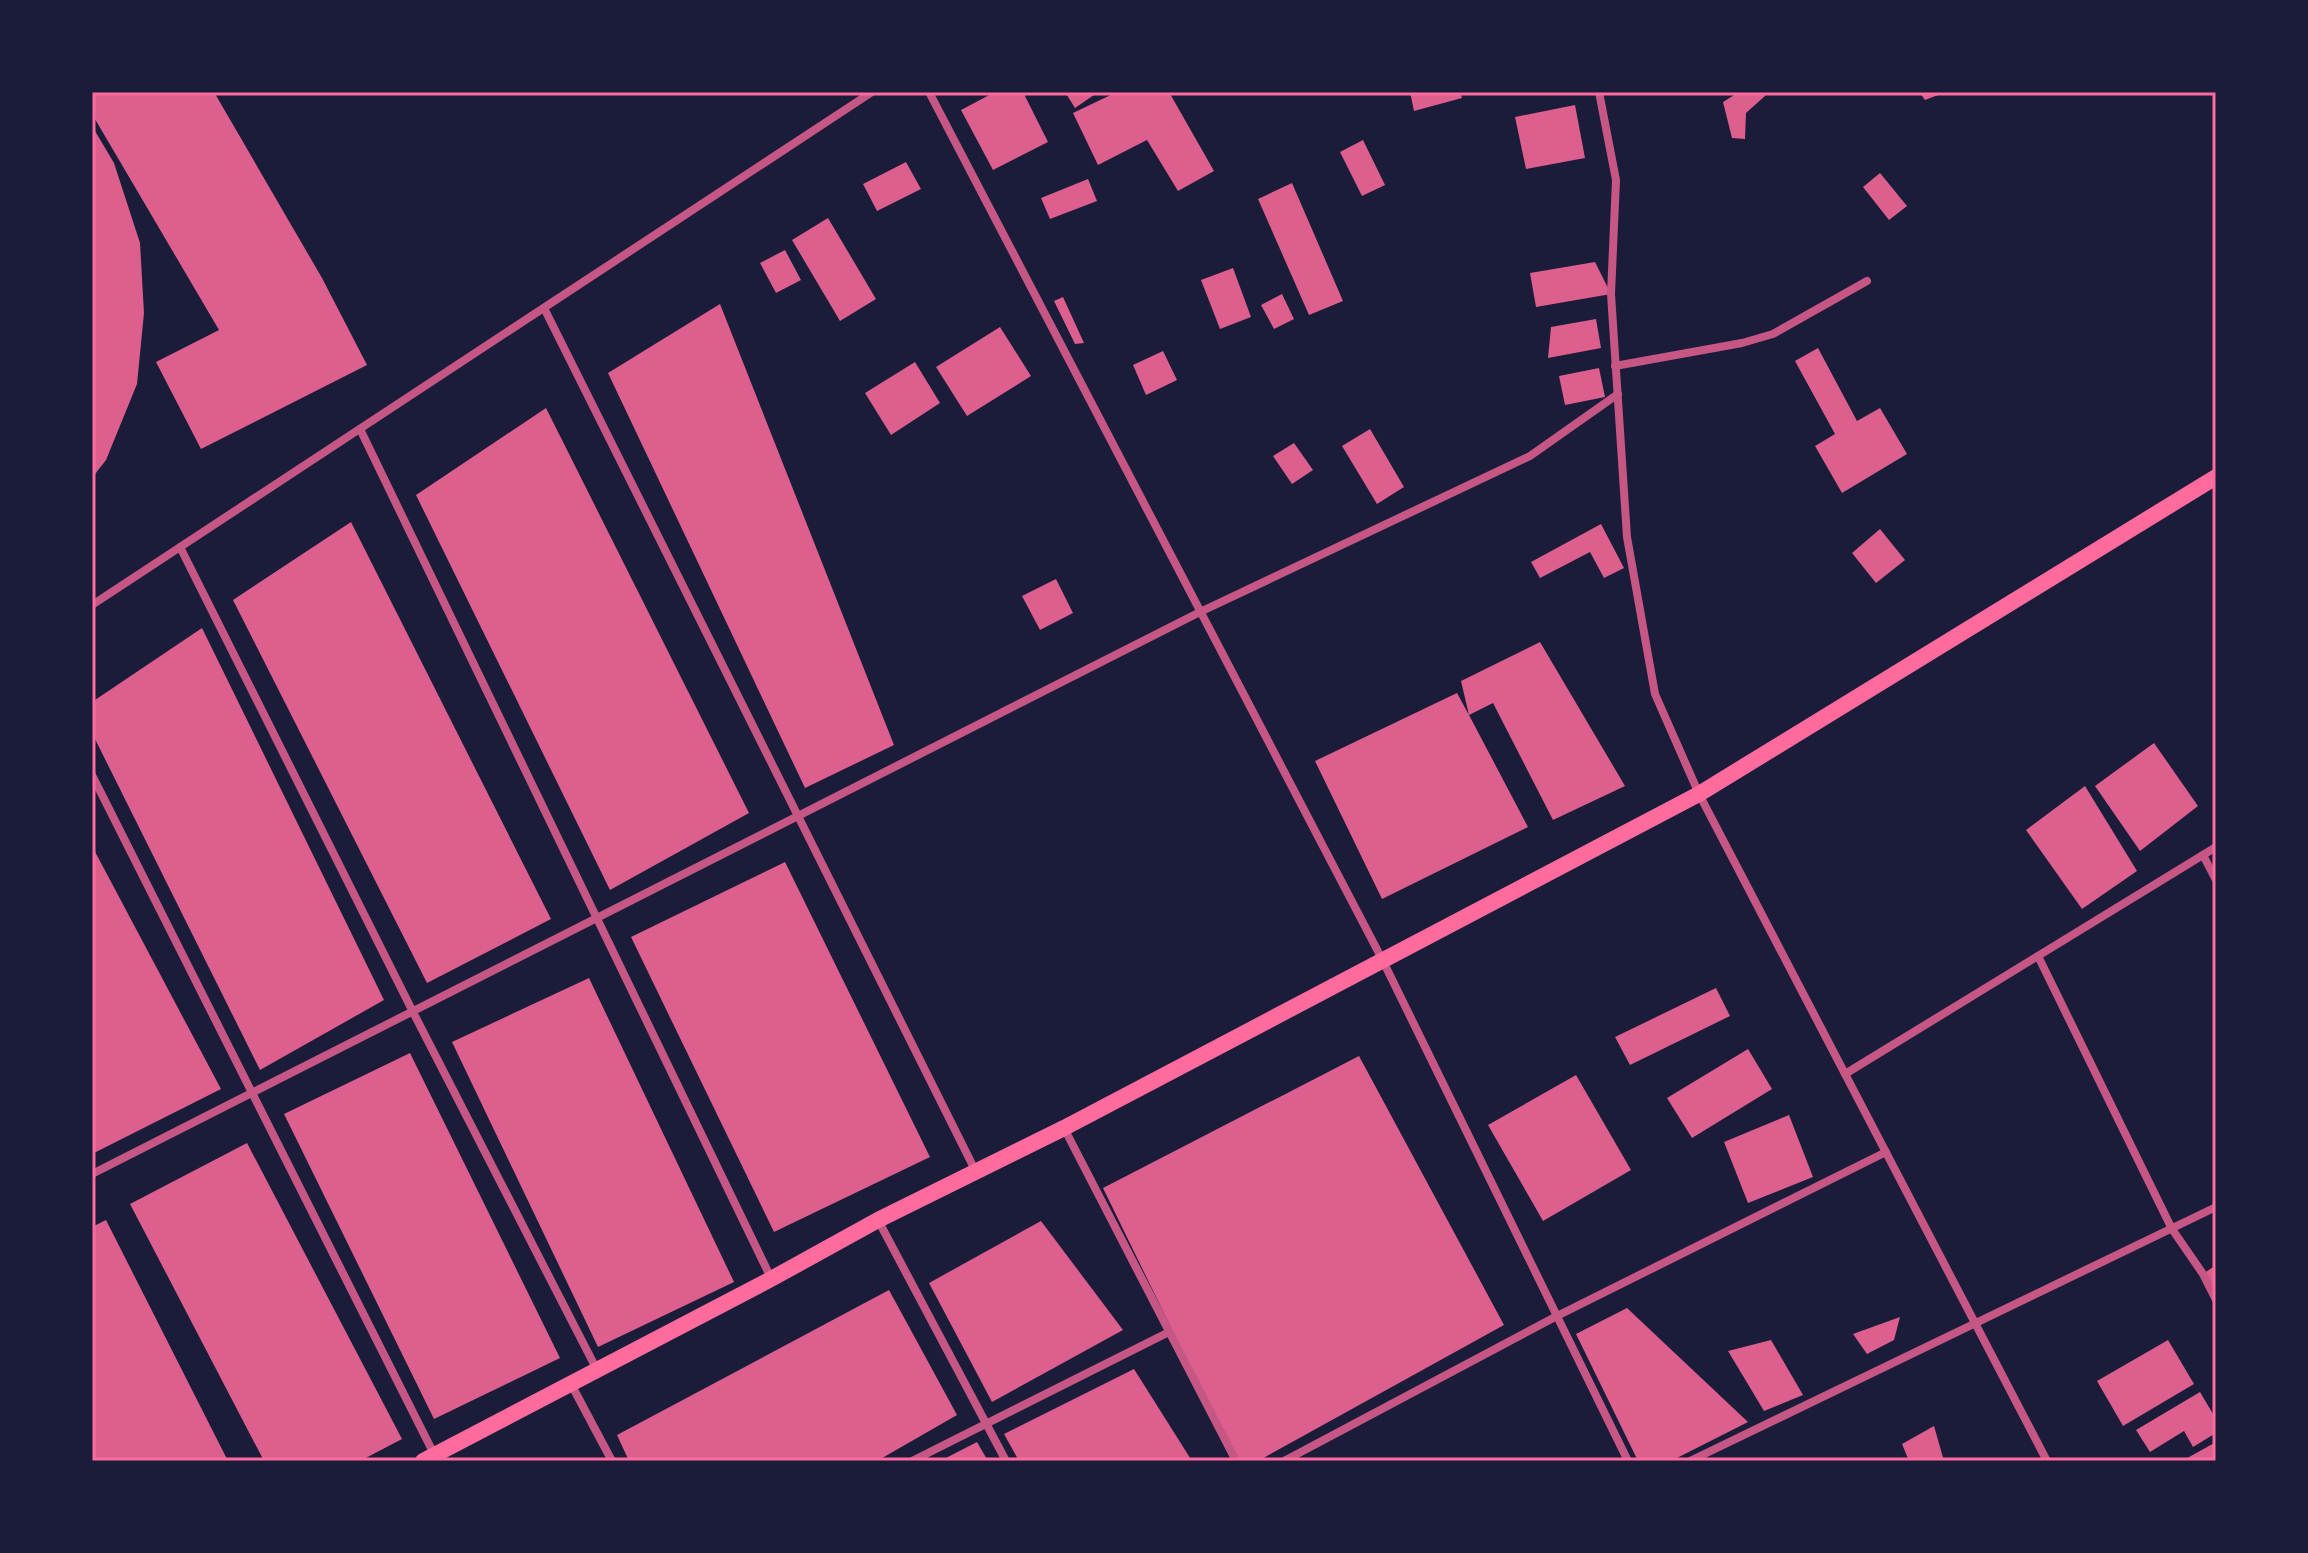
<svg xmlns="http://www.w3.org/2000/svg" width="2308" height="1553" viewBox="0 0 2308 1553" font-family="'Asap Condensed',sans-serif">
  <rect width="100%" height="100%" fill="#1b1b3a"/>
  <g fill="#dd5f8e">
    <polygon points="92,92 214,92 322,278 367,365 201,449 156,362 219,330 92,114"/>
    <polygon points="995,92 1023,92 1048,142 993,170 961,110"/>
    <polygon points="1065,92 1092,92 1094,95 1075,108"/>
    <polygon points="1117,92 1169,92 1214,171 1178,191 1147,140 1098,165 1073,113"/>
    <polygon points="1410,92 1460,92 1462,98 1414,111"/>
    <polygon points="1739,92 1764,92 1765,96 1746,113 1745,139 1732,138 1723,102"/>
    <polygon points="1919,92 1946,92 1925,100"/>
    <polygon points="1575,105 1585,158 1526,169 1515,117"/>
    <polygon points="92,126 114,163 140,243 144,313 137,384 106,460 92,478"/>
    <polygon points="1363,140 1385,185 1362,196 1340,152"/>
    <polygon points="906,162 921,189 877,211 863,184"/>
    <polygon points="1880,173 1907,206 1889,220 1863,187"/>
    <polygon points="1088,179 1097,201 1050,219 1041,198"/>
    <polygon points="1292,183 1343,301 1309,315 1258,199"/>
    <polygon points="828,218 876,299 840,321 792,240"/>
    <polygon points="785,250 801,280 776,293 760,263"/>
    <polygon points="1595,262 1611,294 1536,307 1530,273"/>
    <polygon points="1233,268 1251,317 1220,329 1201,280"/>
    <polygon points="1282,294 1294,319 1274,329 1261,305"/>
    <polygon points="1063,297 1084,343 1075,344 1054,301"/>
    <polygon points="720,304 894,745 805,788 608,373"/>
    <polygon points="1596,319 1601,348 1548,358 1551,327"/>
    <polygon points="1000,327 1031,376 967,416 936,367"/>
    <polygon points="1818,348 1857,421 1880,408 1907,454 1842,493 1815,446 1835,434 1795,361"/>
    <polygon points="1163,351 1177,380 1146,395 1133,365"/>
    <polygon points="915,362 940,403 891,435 865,393"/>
    <polygon points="1599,368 1605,397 1565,405 1559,376"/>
    <polygon points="546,408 749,813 610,890 416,495"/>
    <polygon points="1370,429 1404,487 1377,504 1342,446"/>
    <polygon points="1294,443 1313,470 1292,484 1273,456"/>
    <polygon points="351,522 551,919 427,983 233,600"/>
    <polygon points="1601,524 1624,568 1604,578 1590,552 1540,578 1531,562"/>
    <polygon points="1880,529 1905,560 1876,583 1852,553"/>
    <polygon points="1056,579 1073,613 1040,630 1022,596"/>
    <polygon points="202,628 384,1000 260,1070 92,733 92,702"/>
    <polygon points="1540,642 1625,786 1553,820 1493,703 1469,715 1528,827 1382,899 1315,761 1457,693 1469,715 1461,681"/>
    <polygon points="2154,743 2198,806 2140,851 2095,786"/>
    <polygon points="2085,786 2137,871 2082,909 2026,830"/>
    <polygon points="92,846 221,1089 92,1154"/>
    <polygon points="785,862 930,1157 774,1232 631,937"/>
    <polygon points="589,978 734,1282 598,1347 452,1042"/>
    <polygon points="1716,988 1730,1016 1630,1065 1615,1037"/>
    <polygon points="1748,1049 1772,1089 1692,1138 1667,1098"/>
    <polygon points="410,1053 560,1358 434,1419 284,1114"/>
    <polygon points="1359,1056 1504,1325 1258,1461 1236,1461 1103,1188"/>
    <polygon points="1576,1075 1631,1170 1543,1221 1488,1125"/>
    <polygon points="1789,1115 1813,1177 1748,1203 1724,1142"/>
    <polygon points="247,1143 402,1439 360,1461 264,1461 130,1204"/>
    <polygon points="106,1220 228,1461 92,1461 92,1227"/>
    <polygon points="1041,1221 1123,1330 992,1402 929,1283"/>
    <polygon points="2216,1265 2216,1295 2203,1274"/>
    <polygon points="889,1290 957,1415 877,1461 629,1461 617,1435"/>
    <polygon points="1627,1308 1748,1422 1671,1461 1638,1461 1576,1334"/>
    <polygon points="1900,1317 1894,1340 1867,1354 1853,1334"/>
    <polygon points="1771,1340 1803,1395 1764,1411 1728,1351"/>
    <polygon points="2168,1340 2194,1384 2123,1426 2097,1381"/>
    <polygon points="1134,1369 1192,1461 1019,1461 1004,1434"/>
    <polygon points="2200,1392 2216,1419 2216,1433 2193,1447 2184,1431 2150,1452 2136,1430"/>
    <polygon points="1934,1426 1944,1461 1909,1461 1902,1444"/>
    <polygon points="977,1442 988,1461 940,1461"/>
    <polygon points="2216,1442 2216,1461 2182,1461"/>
  </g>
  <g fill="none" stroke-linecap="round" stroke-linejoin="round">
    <g stroke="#c65784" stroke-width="8">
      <polyline points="929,92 1382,959 1628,1461"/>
      <polyline points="1599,92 1616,180 1611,294 1627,537 1655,694 1699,794 2047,1461"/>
      <polyline points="544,308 976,1172"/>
      <polyline points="1615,366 1742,343 1773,334 1867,281"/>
      <polyline points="360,429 771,1278"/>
      <polyline points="180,547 413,1012 597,1370"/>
      <polyline points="92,605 872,92"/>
      <polyline points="92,775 434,1454"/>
      <polyline points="2203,855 2216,880"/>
      <polyline points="2038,956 2172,1229 2203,1274 2216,1300"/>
      <polyline points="1845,1074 2216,847"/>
      <polyline points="1064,1128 1236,1461"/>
      <polyline points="92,1174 1200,612 1530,456 1618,394"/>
      <polyline points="878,1220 1006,1461"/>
      <polyline points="571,1384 612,1461"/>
      <polyline points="912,1461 1169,1332"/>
      <polyline points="1284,1461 1557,1316 1886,1152"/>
      <polyline points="1690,1461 2216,1207"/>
    </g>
    <polyline stroke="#ff6b9d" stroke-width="16" points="423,1461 771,1279 878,1220 1064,1128 1699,794 2216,477"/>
  </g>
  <rect width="2308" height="1553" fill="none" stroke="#1b1b3a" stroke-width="188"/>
  <rect x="94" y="94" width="2120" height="1365" fill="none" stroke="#ff6b9d" stroke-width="3"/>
</svg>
